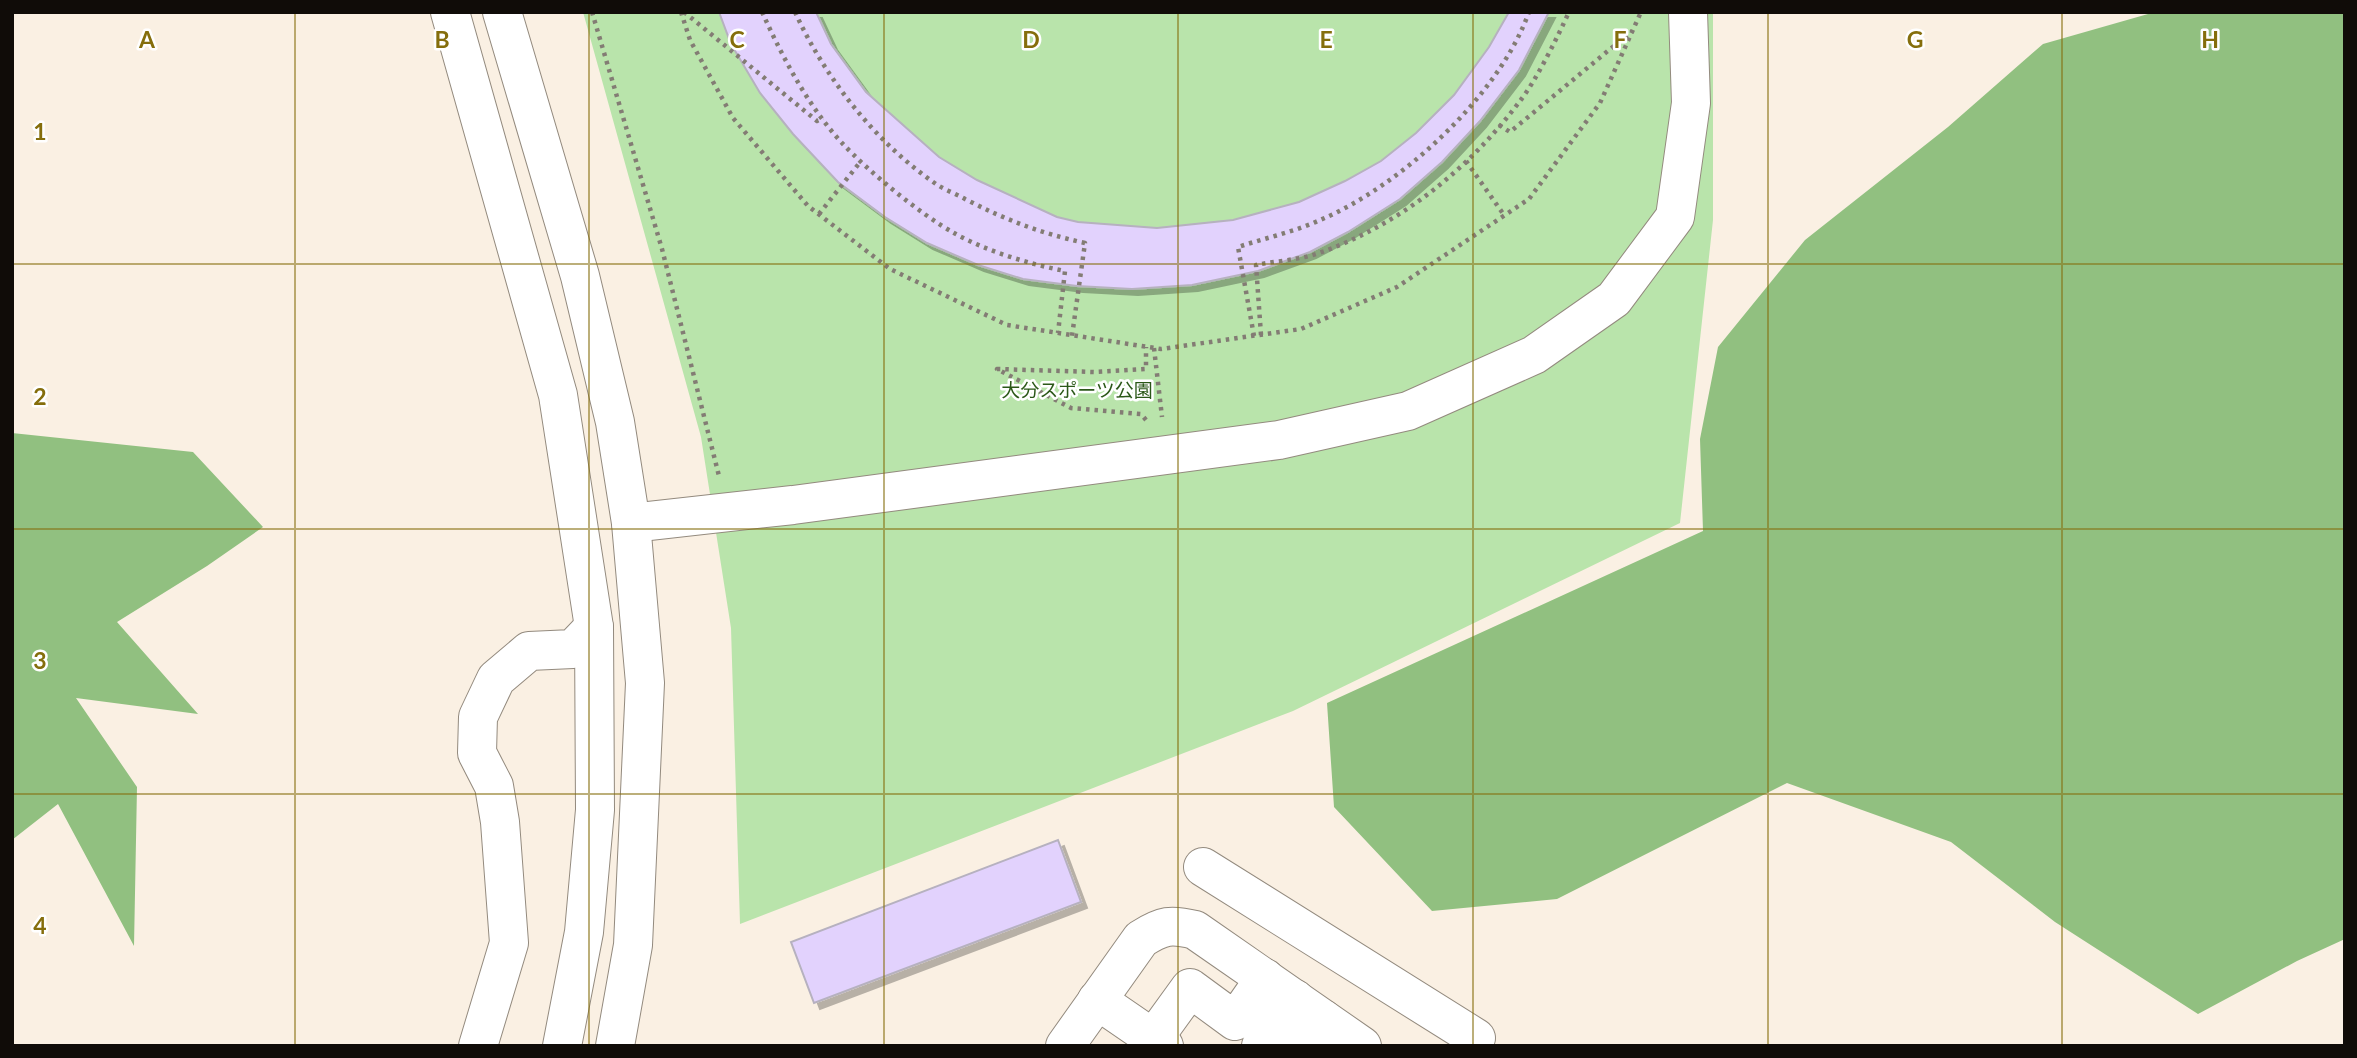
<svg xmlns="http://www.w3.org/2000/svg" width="2357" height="1058" viewBox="0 0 2357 1058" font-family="Lato,'Noto Sans JP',sans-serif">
  <defs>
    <filter id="shadow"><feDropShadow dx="6" dy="6" stdDeviation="0" flood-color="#0004"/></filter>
  </defs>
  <rect width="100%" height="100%" fill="#faf0e3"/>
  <polygon fill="#b9e4ab" points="583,12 1713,12 1713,220 1680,523 1293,711 740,924 731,628 701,437"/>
  <g fill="#91c080">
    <polygon points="2155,12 2345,12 2345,939 2297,961 2198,1014 2055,922 1951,842 1787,783 1557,899 1432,911 1334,807 1327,703 1703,531 1700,439 1718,347 1805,240 1948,127 2043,44"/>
    <polygon points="12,433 193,452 263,527 207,566 117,622 198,714 76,698 137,787 134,946 58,804 12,840"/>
  </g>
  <g fill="#e2d2fd" stroke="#b6b1bf" stroke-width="2" filter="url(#shadow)">
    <polygon points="719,12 816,12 831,44 866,92 939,157 977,180 1057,217 1078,222 1157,228 1233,220 1299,202 1345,181 1381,161 1416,133 1454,95 1489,47 1509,12 1549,12 1519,70 1480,121 1442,162 1400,199 1348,232 1310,252 1258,271 1192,285 1132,289 1077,286 1023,279 978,265 927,243 885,217 838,182 793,134 760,93 731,44"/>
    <polygon points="1058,840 1081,902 814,1003 791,942"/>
  </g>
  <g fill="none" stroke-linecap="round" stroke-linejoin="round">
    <defs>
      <g id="minor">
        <polyline points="450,12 558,395 594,627 595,810 584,932 562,1046"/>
        <polyline points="502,12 580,276 615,422 631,523 645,683 633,945 615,1046"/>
        <polyline points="631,523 793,505 1279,440 1408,411 1534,355 1614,299 1675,217 1691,103 1688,12"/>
        <polyline points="1203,867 1476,1038"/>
        <polyline points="1097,1000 1164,1046"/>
        <polyline points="1153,1039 1190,988 1235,1021 1265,978"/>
        <polyline points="478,1046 509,943 500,822 494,786 477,753 478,717 496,679 529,651 573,649 594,627"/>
        <path d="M1065 1046 1141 939C1163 925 1171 924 1195 930L1362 1046"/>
        <polyline points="1261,1046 1295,999"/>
        <polyline points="1300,1046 1323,1019"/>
      </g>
    </defs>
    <use href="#minor" stroke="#938a7e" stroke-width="40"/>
    <g stroke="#837c74" stroke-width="4.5" stroke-dasharray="3.5 5" stroke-linecap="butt">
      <polyline points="592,12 662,249 719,476"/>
      <polyline points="681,12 690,40 733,118 808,206 890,269 1007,325 1161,349 1301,329 1397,287 1529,199 1600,103 1641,12"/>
      <polyline points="684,12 817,121 823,118"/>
      <path d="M762 12C783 58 808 106 842 143 869 172 920 214 954 233 986 251 1029 264 1065 271L1058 333"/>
      <path d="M795 12C825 78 876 143 936 184 945 190 956 194 965 199 1006 220 1040 233 1085 243L1072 336"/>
      <polyline points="1499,125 1510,132 1632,31"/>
      <polyline points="1466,161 1504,215"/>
      <polyline points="819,214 861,161"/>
      <path d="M1261 335 1256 265C1276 261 1299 260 1319 253 1400 225 1469 169 1520 101 1537 79 1557 38 1569 12"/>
      <path d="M1254 336 1238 247C1265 238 1294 232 1320 220 1401 186 1499 96 1529 12"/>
      <polyline points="1154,348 1162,417"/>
      <polyline points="1146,420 1141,414 1071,408 997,369 1094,372 1146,369 1146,347"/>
    </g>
    <use href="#minor" stroke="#fff" stroke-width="38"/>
  </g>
  <path fill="none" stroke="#856e0c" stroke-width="2" stroke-opacity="0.55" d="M295 12V1046M589 12V1046M884 12V1046M1178 12V1046M1473 12V1046M1768 12V1046M2062 12V1046M12 264H2345M12 529H2345M12 794H2345"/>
  <g text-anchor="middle" stroke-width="5" stroke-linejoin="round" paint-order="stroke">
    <g font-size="19" fill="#2b5818" stroke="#fff">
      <text x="1077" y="397">大分スポーツ公園</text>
    </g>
  </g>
  <g font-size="23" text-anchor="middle" font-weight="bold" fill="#856e0c" stroke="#fff" stroke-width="5" stroke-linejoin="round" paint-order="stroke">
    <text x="147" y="48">A</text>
    <text x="442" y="48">B</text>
    <text x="737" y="48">C</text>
    <text x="1031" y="48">D</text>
    <text x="1326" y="48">E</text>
    <text x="1620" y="48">F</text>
    <text x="1915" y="48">G</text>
    <text x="2210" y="48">H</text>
    <text x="40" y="140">1</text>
    <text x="40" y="405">2</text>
    <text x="40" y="669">3</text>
    <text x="40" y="934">4</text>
  </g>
  <rect width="2357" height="1058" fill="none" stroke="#100c08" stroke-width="28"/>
</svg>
